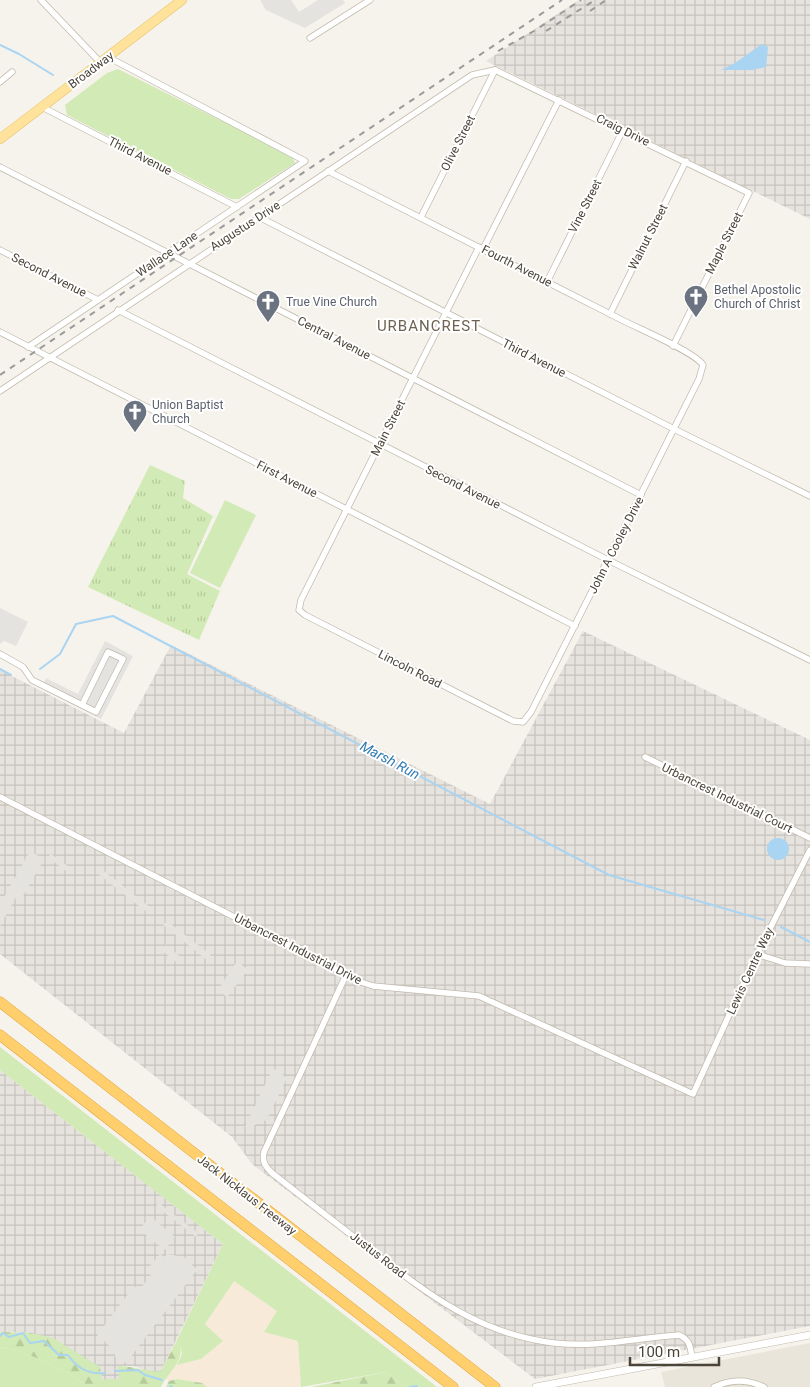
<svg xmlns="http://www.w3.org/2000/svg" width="810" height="1387" viewBox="0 0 810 1387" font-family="Roboto,sans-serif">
  <defs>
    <pattern id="industrial-grid" width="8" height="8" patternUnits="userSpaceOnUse" patternTransform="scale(1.25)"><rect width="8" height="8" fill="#e6e2dd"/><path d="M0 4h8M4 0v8" fill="none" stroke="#c7c3be"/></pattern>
    <pattern id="forest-firs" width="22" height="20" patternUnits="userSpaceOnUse" patternTransform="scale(1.25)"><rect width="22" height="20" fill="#d2eab5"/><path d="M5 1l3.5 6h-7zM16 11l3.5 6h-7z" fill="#b6ca9c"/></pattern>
    <pattern id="park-tufts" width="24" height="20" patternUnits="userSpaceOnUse" patternTransform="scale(1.25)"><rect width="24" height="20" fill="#d2eab5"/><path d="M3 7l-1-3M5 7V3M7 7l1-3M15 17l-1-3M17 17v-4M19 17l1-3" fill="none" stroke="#b6ca9c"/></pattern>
  </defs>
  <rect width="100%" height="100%" fill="#f6f3ec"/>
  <polygon fill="#eae5da" points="810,1343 810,1387 665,1387 661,1372"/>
  <polygon fill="#f7ead8" points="234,1280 277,1311 264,1332 298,1341 301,1387 207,1387 202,1383 177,1379 169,1381 166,1378 177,1365 201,1359 223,1341 205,1324"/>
  <g fill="url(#industrial-grid)">
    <polygon points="579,0 810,0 810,219 486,61"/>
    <polygon points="583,631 810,740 810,1326 535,1379 252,1164 232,1137 0,954 0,670 124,733 171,645 490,804"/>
    <polygon points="0,1070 223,1244 161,1371 150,1372 134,1366 119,1366 119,1380 102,1380 100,1367 31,1333 0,1332"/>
  </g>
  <g fill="#d2eab5">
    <polygon points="118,69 292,156 295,163 245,195 239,199 231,199 67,115 65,105 107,73"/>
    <polygon points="225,500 256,515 220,588 190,573"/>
    <polygon points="0,1047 437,1387 405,1387 386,1372 301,1387 298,1341 264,1332 277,1311 234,1281 205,1324 223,1341 201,1359 177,1365 182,1354 180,1344 176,1342 223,1244 0,1070"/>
    <path d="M0 1347C34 1353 60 1369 89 1386 95 1385 96 1384 100 1381 111 1376 132 1381 141 1387H0Z"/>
  </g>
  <g fill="url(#forest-firs)">
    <path d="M0 1332 31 1333 53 1338 100 1367 102 1380 97 1385 89 1386C60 1369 34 1353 0 1347Z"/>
    <path d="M176 1342 180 1344C184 1363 169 1371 161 1387H141L119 1380 118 1366C133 1366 146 1372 161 1371Z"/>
    <polygon points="386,1372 405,1387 311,1387"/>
    <polygon points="177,1379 202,1383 207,1387 166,1387 169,1381"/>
  </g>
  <polygon fill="url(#park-tufts)" points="150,465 185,481 183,498 213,516 187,574 220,591 199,640 88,587"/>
  <g fill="#e5e3e0">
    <polygon points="260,0 291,0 299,12 318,0 343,0 345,3 305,28 266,10"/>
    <polygon points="0,608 28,622 16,646 4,641 0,644"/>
    <polygon points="105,641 133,656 101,719 41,688 46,678 78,694"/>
    <polygon points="30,851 44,859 21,900 16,897 0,926 0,904"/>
    <polygon points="51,854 69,867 66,871 48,857"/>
    <polygon points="100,868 151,908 148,913 97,873"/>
    <polygon points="167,921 211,955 207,960 163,925"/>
    <polygon points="166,945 183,959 179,964 161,950"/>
    <polygon points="237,961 248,970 227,997 218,990"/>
    <polygon points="273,1068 287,1078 266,1121 261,1119 251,1129 245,1127"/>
    <polygon points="159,1203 198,1233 196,1237 156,1206"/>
    <polygon points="150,1216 175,1237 165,1250 139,1230"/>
    <polygon points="160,1254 164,1257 167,1254 184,1257 197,1270 126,1363 116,1358 111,1347 97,1335 134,1286 139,1290 151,1275 146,1271"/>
  </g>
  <g fill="#a9d4f2">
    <polygon points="762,44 768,47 766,67 752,70 721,70 735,63"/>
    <circle cx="778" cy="849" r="11"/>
  </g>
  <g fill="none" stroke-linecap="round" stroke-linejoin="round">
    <g stroke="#a9d4f2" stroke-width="2">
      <polyline points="0,45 19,54 53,75"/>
      <polyline points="0,669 11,675"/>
      <polyline points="40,669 60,654 76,624 113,616 609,875 764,920"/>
      <polyline points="781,927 810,942"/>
      <path d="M0 1336 3 1333 9 1337 23 1333 30 1343 44 1341 59 1355H68C77 1368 89 1375 105 1373"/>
      <polyline points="115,1371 138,1370 145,1375 162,1380"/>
      <polyline points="170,1386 172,1387"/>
      <polyline points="410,1387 417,1386"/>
    </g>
    <defs>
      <g id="minor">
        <polyline points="41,0 100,62"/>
        <polyline points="310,38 370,0"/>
        <polyline points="495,70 749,193 673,346"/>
        <polyline points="0,82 12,72"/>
        <polyline points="42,107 237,207"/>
        <polyline points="0,167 641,495"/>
        <path d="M328 171C426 220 523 270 620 319 637 328 695 352 703 365L699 379 531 712 523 722 513 721 305 615 299 610 301 600 479 247"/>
        <polyline points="259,217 674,429 810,496"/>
        <polyline points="421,217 495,70"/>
        <polyline points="483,249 559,100"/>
        <polyline points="0,250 98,300"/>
        <polyline points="547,282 623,130"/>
        <polyline points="118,310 608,560 810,660"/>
        <polyline points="610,314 686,161"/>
        <polyline points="0,332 575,626"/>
        <polyline points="28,347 305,161 108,57"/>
        <polyline points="0,391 472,75 495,70"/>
        <polyline points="0,654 23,667 32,680 96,712 123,659 108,652 82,705"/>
        <polyline points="645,757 810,838"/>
        <polyline points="0,797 361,982 373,986 479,996 693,1094 757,954 810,850"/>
        <polyline points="757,954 785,963 810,964"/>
        <path d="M346 975 264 1152C262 1162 265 1166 272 1173 305 1199 338 1225 371 1250 429 1295 479 1334 554 1343 597 1348 637 1338 679 1335 690 1340 690 1346 692 1357"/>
        <path d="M714 1387C732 1379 746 1379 764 1387"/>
      </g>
      <polyline id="tertiary" points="536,1387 810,1335"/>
      <polyline id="primary" points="0,139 182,0"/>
      <g id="motorway">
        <polyline points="0,1002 495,1387"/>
        <polyline points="0,1035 453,1387"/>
      </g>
    </defs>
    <use href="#minor" stroke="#c2bbae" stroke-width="7"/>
    <use href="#tertiary" stroke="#c2bbae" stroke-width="8"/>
    <use href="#primary" stroke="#e6c16a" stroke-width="10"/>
    <use href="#motorway" stroke="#e0a43c" stroke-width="11"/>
    <use href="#minor" stroke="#fff" stroke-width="5.5"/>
    <use href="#tertiary" stroke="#fff" stroke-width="7"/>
    <use href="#primary" stroke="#ffe39c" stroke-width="9"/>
    <use href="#motorway" stroke="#ffcf6e" stroke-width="10"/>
    <g stroke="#9a9a9a" stroke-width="2" stroke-dasharray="6 6" stroke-linecap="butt">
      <polyline points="590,11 606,0"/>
      <polyline points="546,31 595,0"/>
      <polyline points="498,51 534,31 581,0"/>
      <polyline points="0,375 562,0"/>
    </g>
  </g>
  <defs>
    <symbol id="church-pin" viewBox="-11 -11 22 30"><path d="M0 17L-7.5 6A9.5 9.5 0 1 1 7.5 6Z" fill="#6b7280" stroke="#fff"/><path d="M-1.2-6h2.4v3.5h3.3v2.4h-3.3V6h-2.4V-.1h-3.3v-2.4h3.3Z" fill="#fff"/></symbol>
  </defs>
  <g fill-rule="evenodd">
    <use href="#church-pin" x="682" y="283" width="28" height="38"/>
    <use href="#church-pin" x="254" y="288" width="28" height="38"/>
    <use href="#church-pin" x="121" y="398" width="28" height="38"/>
  </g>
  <g text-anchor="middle" stroke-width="4" stroke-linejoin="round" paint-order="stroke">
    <g font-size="12" fill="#4b4439" stroke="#fff">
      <text transform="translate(91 70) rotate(-37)" y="4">Broadway</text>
      <text transform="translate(623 130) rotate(26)" y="4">Craig Drive</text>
      <text transform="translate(458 143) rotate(-63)" y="4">Olive Street</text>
      <text transform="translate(140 156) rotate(27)" y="4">Third Avenue</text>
      <text transform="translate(585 206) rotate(-63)" y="4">Vine Street</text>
      <text transform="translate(245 226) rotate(-33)" y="4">Augustus Drive</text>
      <text transform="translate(648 237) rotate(-63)" y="4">Walnut Street</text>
      <text transform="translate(724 243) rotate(-63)" y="4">Maple Street</text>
      <text transform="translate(167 254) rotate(-34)" y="4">Wallace Lane</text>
      <text transform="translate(517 266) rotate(27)" y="4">Fourth Avenue</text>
      <text transform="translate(49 275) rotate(27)" y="4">Second Avenue</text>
      <text transform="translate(334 338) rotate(27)" y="4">Central Avenue</text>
      <text transform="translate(534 358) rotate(27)" y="4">Third Avenue</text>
      <text transform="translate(388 428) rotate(-63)" y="4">Main Street</text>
      <text transform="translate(287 479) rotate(27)" y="4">First Avenue</text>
      <text transform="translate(463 487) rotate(27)" y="4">Second Avenue</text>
      <text transform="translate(616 545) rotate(-63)" y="4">John A Cooley Drive</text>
      <text transform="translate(410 669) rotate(27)" y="4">Lincoln Road</text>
      <text transform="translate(727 798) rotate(26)" y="4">Urbancrest Industrial Court</text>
      <text transform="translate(298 949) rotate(27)" y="4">Urbancrest Industrial Drive</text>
      <text transform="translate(750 971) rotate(-65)" y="4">Lewis Centre Way</text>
      <text transform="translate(247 1195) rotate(38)" y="4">Jack Nicklaus Freeway</text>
      <text transform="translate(378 1255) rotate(38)" y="4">Justus Road</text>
    </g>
    <g font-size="12" fill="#5b616d" stroke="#fff" text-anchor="start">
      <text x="714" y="294">Bethel Apostolic<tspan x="714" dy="14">Church of Christ</tspan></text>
      <text x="286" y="306">True Vine Church</text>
      <text x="152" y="409">Union Baptist<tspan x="152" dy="14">Church</tspan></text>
    </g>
    <g font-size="14" font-style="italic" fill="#2e7ab2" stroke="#fff">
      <text transform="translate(390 760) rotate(28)" y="5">Marsh Run</text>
    </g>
    <g font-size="15" letter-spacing="1" fill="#6e6250" stroke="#fff">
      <text x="429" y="331">URBANCREST</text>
    </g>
  </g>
  <path d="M630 1357v8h89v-8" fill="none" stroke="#4b4439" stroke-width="2.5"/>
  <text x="638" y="1357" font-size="15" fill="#4b4439" stroke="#ffffff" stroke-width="4" paint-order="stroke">100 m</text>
</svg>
